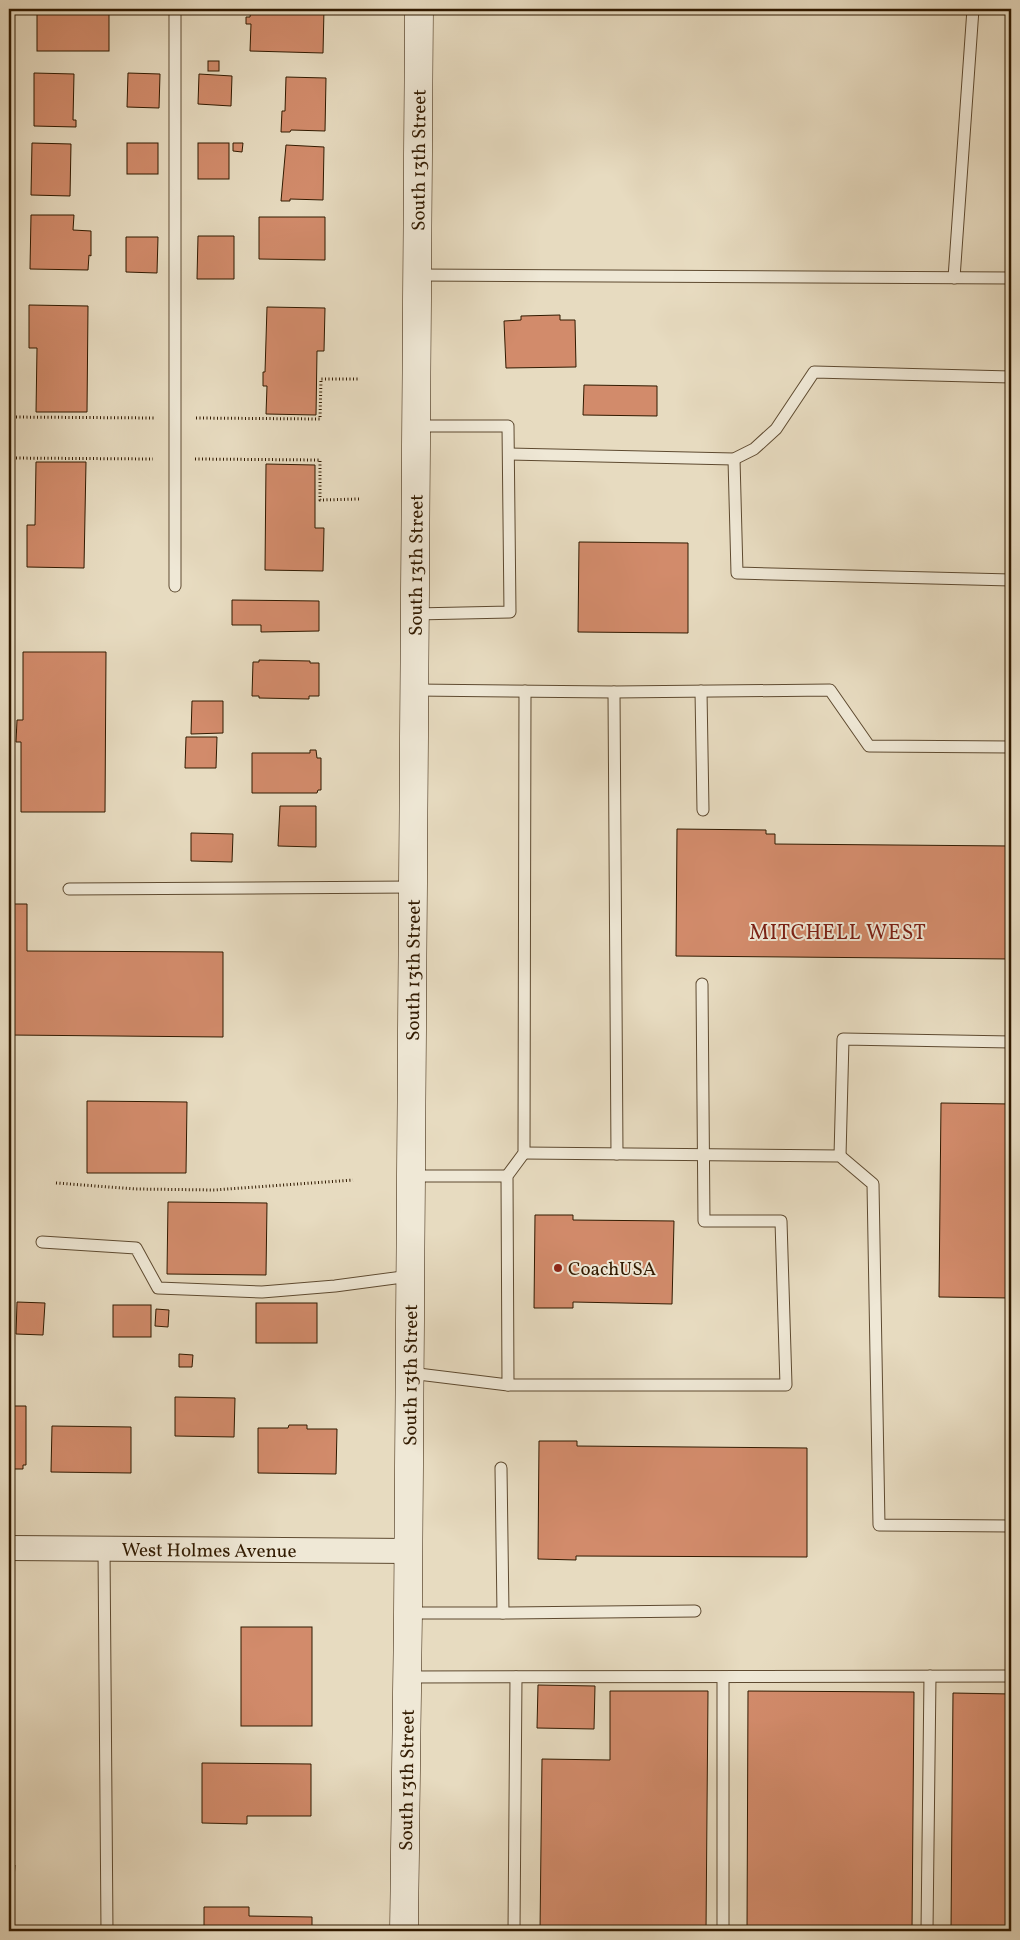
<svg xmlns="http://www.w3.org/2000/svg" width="1020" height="1940" viewBox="0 0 1020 1940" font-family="Vollkorn,serif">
  <rect width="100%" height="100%" fill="#e7dbc0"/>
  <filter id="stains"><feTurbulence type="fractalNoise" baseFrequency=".004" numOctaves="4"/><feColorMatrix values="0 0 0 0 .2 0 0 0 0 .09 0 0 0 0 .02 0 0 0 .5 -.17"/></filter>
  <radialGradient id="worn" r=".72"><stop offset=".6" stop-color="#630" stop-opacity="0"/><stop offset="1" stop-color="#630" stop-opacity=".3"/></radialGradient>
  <g fill="#d28b6b" stroke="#311a00">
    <rect x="37" y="9" width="72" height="42"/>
    <polygon points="251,9 324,9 323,53 250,51 251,24 246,24 246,17 250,17"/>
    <rect x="208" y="61" width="11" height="10"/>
    <polygon points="34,73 74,74 73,120 76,120 76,127 34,126"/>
    <polygon points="128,73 160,74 159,108 127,107"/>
    <polygon points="199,74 232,76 231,106 198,104"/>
    <polygon points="286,77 326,78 325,131 291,130 290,132 281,132 282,111 285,111"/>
    <polygon points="32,143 71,144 70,196 31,195"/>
    <rect x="127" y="143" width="31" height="31"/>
    <rect x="198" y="143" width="31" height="36"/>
    <polygon points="233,143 243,143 242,152 233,151"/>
    <polygon points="286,145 324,147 323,200 290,199 290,201 281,201"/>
    <polygon points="31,215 74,215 73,230 91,231 91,256 89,255 88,270 30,269"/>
    <polygon points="259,217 325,217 325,260 259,259"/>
    <polygon points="198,236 234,236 234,279 197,279"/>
    <polygon points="126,237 158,237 157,273 126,272"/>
    <polygon points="29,305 88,306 87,412 36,412 37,348 29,348"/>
    <polygon points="267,307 325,308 324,351 317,351 316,415 266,414 267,386 263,386 263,372 265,372"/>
    <polygon points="560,315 560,320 575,320 576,367 506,368 504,321 521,320 521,316"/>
    <polygon points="584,385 657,386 657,416 583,415"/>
    <polygon points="36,462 86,462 84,568 27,567 27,525 35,525"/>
    <polygon points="266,464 315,465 315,528 324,528 323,571 265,570"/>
    <polygon points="579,542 688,543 688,633 578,632"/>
    <polygon points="232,600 319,601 319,631 261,632 261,625 232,625"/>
    <polygon points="23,652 106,652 105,812 21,812 21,742 16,742 17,720 23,720"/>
    <polygon points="259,660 310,661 310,663 319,663 319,696 309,696 309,699 259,698 259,696 252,696 253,662 259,662"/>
    <polygon points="192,701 223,701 223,733 191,734"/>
    <polygon points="186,737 217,737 216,768 185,768"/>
    <polygon points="310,750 316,750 317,758 321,758 321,790 318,790 317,793 252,793 252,753 310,753"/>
    <polygon points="280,806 316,806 316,847 278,846"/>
    <polygon points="677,829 766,830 766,834 775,834 775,844 1011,846 1011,959 676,956"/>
    <polygon points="191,833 233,834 232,862 191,861"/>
    <polygon points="9,904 27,904 27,951 223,952 223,1037 9,1035"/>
    <polygon points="87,1101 187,1102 186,1173 87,1173"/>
    <polygon points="941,1103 1011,1104 1011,1298 939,1297"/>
    <polygon points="168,1202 267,1203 266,1275 167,1274"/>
    <polygon points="535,1215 573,1215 573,1220 674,1221 672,1304 573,1302 573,1308 534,1308"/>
    <polygon points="17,1302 45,1303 43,1335 16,1334"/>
    <rect x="256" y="1303" width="61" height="40"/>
    <rect x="113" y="1305" width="38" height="32"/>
    <polygon points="156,1309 169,1310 168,1327 155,1326"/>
    <polygon points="179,1354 193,1355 192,1367 179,1367"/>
    <polygon points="175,1397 235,1398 234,1437 175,1436"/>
    <polygon points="9,1406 26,1406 26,1465 23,1465 23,1469 9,1469"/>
    <polygon points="289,1425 307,1425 307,1429 337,1429 336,1474 258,1473 258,1428 288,1428"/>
    <polygon points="52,1426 131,1427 131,1473 51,1472"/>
    <polygon points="539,1441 577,1441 577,1446 807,1448 807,1557 576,1556 576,1560 538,1559"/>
    <rect x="241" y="1627" width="71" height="99"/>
    <polygon points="538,1685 595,1686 594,1729 537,1728"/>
    <polygon points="610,1691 708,1691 706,1931 540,1931 542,1759 610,1760"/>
    <polygon points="748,1691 914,1692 912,1931 747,1931"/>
    <polygon points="953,1693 1011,1694 1011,1931 951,1931"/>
    <polygon points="202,1763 311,1764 311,1816 247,1816 247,1824 202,1823"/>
    <polygon points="9,1865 15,1865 14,1879 9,1879"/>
    <polygon points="204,1907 249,1907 249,1916 312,1917 312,1931 204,1931"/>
  </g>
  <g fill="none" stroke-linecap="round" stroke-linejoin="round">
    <defs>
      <g id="lane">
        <polyline points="175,9 175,586"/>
        <polyline points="417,275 1011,278"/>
        <polyline points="954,278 973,9"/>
        <polyline points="509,454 734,459 754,449 776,429 814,372 1011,377"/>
        <polyline points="734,459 737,573 1011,580"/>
        <polyline points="415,614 510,612 508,426 416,426"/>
        <polyline points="415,690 614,692 830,690 869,746 1011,747"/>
        <polyline points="701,691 703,810"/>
        <polyline points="614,692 617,1154"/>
        <polyline points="69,889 413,887"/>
        <polyline points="524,1153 840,1156 873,1184 879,1525 1011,1526"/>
        <polyline points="840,1156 843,1039 1011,1042"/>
        <polyline points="411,1176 507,1176"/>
        <polyline points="42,1242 136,1248 158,1288 262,1292 335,1286 410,1276"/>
        <polyline points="410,1373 508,1385 507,1176 524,1153 525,691"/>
        <polyline points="508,1385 786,1385 781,1221 704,1221 702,984"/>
        <polyline points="104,1549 107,1931"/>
        <polyline points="408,1613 503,1613 501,1468"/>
        <polyline points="503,1613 695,1611"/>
        <polyline points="407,1677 1011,1676"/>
        <polyline points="723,1677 723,1931"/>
        <polyline points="514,1931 516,1677"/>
        <polyline points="927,1931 930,1676"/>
      </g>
      <g id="street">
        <path id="s1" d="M9 1548 408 1551"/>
      </g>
      <g id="secondary">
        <path id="s2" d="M404 1931 408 1613 419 9"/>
      </g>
    </defs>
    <use href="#lane" stroke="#5e4a30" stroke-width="13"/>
    <use href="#street" stroke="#5e4a30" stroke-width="26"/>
    <use href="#secondary" stroke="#311a00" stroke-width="29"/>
    <g stroke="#311a00" stroke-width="3" stroke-dasharray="1 2.5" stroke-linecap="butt">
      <polyline points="9,417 155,418"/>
      <polyline points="196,418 320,419 321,379 360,379"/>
      <polyline points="9,458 153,459"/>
      <polyline points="195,459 320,460 320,500 359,499"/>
      <polyline points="9,731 17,731"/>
      <polyline points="56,1183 136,1189 215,1190 353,1180"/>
    </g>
    <use href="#lane" stroke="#efe8d6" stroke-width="11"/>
    <use href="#street" stroke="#efe8d6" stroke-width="24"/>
    <use href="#secondary" stroke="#efe8d6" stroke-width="28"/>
  </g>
  <circle fill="#8f2418" stroke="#efe8d6" stroke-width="2" cx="558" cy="1268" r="5"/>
  <g text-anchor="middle" stroke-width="4" stroke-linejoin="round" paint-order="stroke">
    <g font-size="19" fill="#311a00" stroke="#efe8d6">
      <text dy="7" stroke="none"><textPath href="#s2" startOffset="1771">South 13th Street</textPath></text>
      <text dy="7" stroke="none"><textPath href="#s2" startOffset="1366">South 13th Street</textPath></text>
      <text dy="7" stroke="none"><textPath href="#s2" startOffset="961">South 13th Street</textPath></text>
      <text dy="7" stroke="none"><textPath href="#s2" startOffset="556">South 13th Street</textPath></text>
      <text dy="7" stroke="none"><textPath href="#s1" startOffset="200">West Holmes Avenue</textPath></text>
      <text dy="7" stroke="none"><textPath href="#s2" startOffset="151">South 13th Street</textPath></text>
    </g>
    <g font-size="19" fill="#311a00" stroke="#efe8d6" text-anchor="start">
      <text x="568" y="1275">CoachUSA</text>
    </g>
    <g font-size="21" letter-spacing="1" fill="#7a1f14" stroke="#efe8d6">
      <text x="838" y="939">MITCHELL WEST</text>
    </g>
  </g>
  <rect width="1020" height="1940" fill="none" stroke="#e7dbc0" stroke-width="30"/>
  <rect x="10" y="10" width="1000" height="1920" fill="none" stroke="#311a00" stroke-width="2.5"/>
  <rect x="15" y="15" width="990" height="1910" fill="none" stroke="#311a00"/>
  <rect width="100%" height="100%" filter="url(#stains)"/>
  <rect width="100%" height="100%" fill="url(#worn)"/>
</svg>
